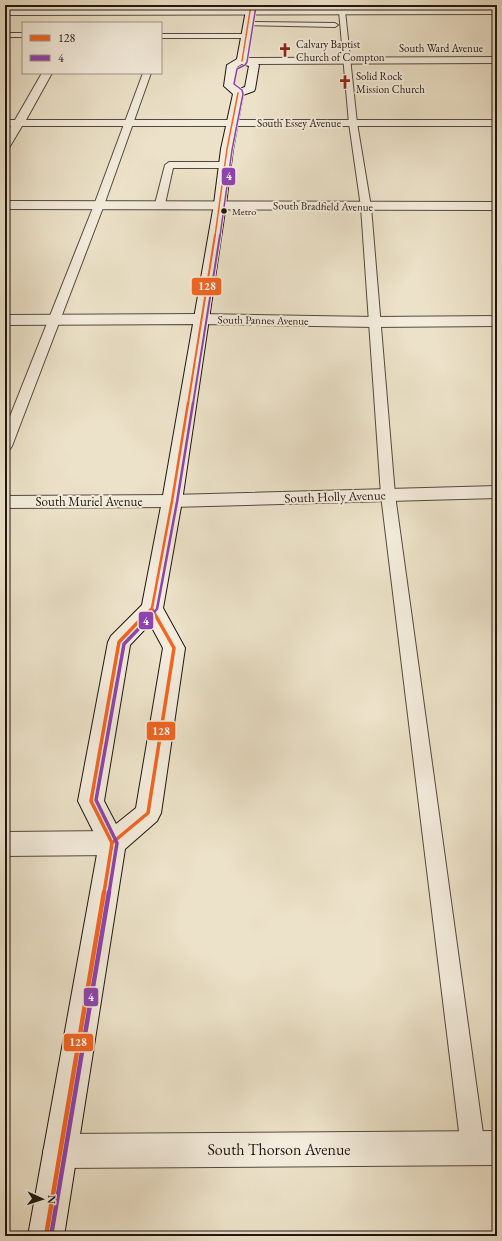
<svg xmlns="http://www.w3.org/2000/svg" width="502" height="1241" viewBox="0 0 502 1241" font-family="'EB Garamond',serif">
  <rect width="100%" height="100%" fill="#ece2c9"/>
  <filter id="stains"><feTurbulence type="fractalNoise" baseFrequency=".005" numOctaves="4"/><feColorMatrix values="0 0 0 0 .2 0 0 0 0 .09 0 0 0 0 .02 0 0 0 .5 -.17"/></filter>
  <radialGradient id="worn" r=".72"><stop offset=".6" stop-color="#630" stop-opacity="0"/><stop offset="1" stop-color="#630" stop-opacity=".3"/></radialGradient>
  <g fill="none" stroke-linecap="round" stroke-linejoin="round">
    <defs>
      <g id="lane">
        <polygon points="342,9 345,11 357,123 371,207 395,495 485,1148 482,1157 473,1160 464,1157 461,1148 381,495 361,207 349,123 339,11"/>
        <polygon points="248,22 335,23 338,25 335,27 246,25 246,23"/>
        <rect x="5" y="33" width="18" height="4"/>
        <polygon points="161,34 246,34 249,36 246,38 161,38"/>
        <polygon points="143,73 151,73 104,205 12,446 10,449 5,450 5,429 94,205"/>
        <polygon points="169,162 225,162 229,165 225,168 173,168 165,204 160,207 155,204 165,165"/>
      </g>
      <g id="street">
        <polygon points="497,8 497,14 5,15 5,9"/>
        <polygon points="497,57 497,63 242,64 237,61 242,58"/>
        <polygon points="42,73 52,73 26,120 497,120 497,126 22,126 9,148 5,149 5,136 11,126 5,126 5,120 15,120"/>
        <polygon points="5,201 497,202 497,210 5,209"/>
        <polygon points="201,314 374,317 497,316 497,326 374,327 201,324 5,325 5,315"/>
        <polygon points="497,486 497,498 172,507 5,508 5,496 172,495"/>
        <polygon points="112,831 122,835 125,843 122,851 112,855 5,856 5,832"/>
        <polygon points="497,1131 497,1165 60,1168 48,1163 43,1151 48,1139 60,1134"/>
      </g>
      <path id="secondary" d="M247 5H255L247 59 257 63 259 65 255 89 254 91 243 95 233 149 226 204 182 501 163 608 185 648 161 813 157 821 125 849 64 1236H28L99 843 78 801 108 642 111 636 142 605 162 501 214 204 221 149 233 94 224 86 227 65 237 59ZM242 64 249 66 245 87 239 89 234 85 237 67ZM150 624 163 648 136 808 116 824 104 801 130 645Z"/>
    </defs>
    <use href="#lane" stroke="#54493e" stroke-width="2"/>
    <use href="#street" stroke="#54493e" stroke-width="2"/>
    <use href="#secondary" stroke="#211610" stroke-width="2"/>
    <use href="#lane" fill="#f3ecdc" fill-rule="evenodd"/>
    <use href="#street" fill="#f3ecdc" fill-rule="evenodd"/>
    <use href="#secondary" fill="#f3ecdc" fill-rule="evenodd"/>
    <defs>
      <g id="bus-1-far4">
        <polyline points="242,61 251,5"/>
        <polyline points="215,236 227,149 238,93"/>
      </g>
      <polyline id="bus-1-far3" points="188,404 215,235"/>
      <g id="bus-1-far2">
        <polyline points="152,608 158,619"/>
        <polyline points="141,619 152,608 172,501 188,403"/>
      </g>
      <g id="bus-1-far1">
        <polyline points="112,843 148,813 174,648 157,618"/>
        <polyline points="104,893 112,843 91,801 119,642 142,618"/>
      </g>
      <polyline id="bus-1" points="46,1236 104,892"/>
      <polyline id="bus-2-far4" points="220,236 232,150 243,94 242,90 234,84 237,69 245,65 247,62 256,6"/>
      <polyline id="bus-2-far3" points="193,404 220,235"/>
      <polyline id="bus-2-far2" points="148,619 157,609 177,502 193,403"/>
      <polyline id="bus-2-far1" points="109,893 117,843 96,800 124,644 149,618"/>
      <polyline id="bus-2" points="51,1236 109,892"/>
    </defs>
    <use href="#bus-1-far4" stroke="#f3ecdc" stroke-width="3"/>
    <use href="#bus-1-far3" stroke="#f3ecdc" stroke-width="4"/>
    <use href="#bus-1-far2" stroke="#f3ecdc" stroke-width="5"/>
    <use href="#bus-1-far1" stroke="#f3ecdc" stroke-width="6"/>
    <use href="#bus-1" stroke="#f3ecdc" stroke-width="8"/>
    <use href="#bus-2-far4" stroke="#f3ecdc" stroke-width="3"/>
    <use href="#bus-2-far3" stroke="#f3ecdc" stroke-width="4"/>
    <use href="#bus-2-far2" stroke="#f3ecdc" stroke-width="5"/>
    <use href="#bus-2-far1" stroke="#f3ecdc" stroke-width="6"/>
    <use href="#bus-2" stroke="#f3ecdc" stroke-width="8"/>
    <use href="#bus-1-far4" stroke="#f26522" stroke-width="1.5"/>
    <use href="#bus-1-far3" stroke="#f26522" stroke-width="2"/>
    <use href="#bus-1-far2" stroke="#f26522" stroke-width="2.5"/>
    <use href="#bus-1-far1" stroke="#f26522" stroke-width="3.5"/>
    <use href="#bus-1" stroke="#f26522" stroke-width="4.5"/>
    <use href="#bus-2-far4" stroke="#8e44ad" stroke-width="1.5"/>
    <use href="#bus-2-far3" stroke="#8e44ad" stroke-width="2"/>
    <use href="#bus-2-far2" stroke="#8e44ad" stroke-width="2.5"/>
    <use href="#bus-2-far1" stroke="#8e44ad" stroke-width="3.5"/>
    <use href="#bus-2" stroke="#8e44ad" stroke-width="4.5"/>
  </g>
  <defs>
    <symbol id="church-bare" viewBox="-9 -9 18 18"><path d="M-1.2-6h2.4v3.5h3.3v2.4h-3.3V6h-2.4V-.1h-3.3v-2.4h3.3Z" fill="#8f2418" stroke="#f3ecdc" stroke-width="2.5" paint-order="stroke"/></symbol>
  </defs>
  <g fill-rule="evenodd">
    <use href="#church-bare" x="275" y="40" width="20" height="20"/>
    <use href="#church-bare" x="335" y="72" width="20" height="20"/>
  </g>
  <circle fill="#211610" stroke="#f3ecdc" stroke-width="1.5" cx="224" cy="211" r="3.5"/>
  <g text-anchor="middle" stroke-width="4" stroke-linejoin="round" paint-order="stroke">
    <g font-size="10" fill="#211610" stroke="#f3ecdc" text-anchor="start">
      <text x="232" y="215">Metro</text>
    </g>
    <g font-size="11" fill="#211610" stroke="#f3ecdc" text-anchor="start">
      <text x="296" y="48">Calvary Baptist<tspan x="296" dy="13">Church of Compton</tspan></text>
      <text x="356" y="80">Solid Rock<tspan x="356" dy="13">Mission Church</tspan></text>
    </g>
    <g font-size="11" fill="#211610" stroke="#f3ecdc">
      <text x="441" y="52">South Ward Avenue</text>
      <text x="299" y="127">South Essey Avenue</text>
      <text transform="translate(323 206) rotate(1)" y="4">South Bradfield Avenue</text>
      <text transform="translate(263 320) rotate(1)" y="4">South Pannes Avenue</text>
    </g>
    <g font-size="13" fill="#211610" stroke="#f3ecdc">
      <text transform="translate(335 496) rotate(-2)" y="5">South Holly Avenue</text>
      <text x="89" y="506">South Muriel Avenue</text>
    </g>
    <g font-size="16" fill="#211610" stroke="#f3ecdc">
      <text x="279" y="1155">South Thorson Avenue</text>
    </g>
  </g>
  <g stroke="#f3ecdc" stroke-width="1.5">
    <rect x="221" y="167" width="15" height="19" rx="4" fill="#8e44ad"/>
    <rect x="191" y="277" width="31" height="19" rx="4" fill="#f26522"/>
    <rect x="138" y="611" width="16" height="19" rx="4" fill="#8e44ad"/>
    <rect x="146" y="721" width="30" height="20" rx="4" fill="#f26522"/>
    <rect x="83" y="987" width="16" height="20" rx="4" fill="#8e44ad"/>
    <rect x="63" y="1033" width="31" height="19" rx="4" fill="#f26522"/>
  </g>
  <g font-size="11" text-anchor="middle" font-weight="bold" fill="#fff">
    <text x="229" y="180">4</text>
    <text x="207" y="290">128</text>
    <text x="146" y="625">4</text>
    <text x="161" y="735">128</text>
    <text x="91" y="1001">4</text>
    <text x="78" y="1046">128</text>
  </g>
  <rect width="502" height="1241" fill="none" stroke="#ece2c9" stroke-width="20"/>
  <rect x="6" y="6" width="490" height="1229" fill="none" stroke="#211610" stroke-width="2"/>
  <rect x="10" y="10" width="482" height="1221" fill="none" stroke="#211610"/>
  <rect x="22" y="22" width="140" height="52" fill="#f3ecdc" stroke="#9f968a"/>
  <rect x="30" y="35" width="20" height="6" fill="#f26522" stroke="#9f968a"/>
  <text x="58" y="42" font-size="12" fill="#211610">128</text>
  <rect x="30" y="55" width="20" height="6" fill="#8e44ad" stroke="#9f968a"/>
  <text x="58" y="62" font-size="12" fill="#211610">4</text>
  <g transform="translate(42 1199) rotate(93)" stroke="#f3ecdc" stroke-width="3" paint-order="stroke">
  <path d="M0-3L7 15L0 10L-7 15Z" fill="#211610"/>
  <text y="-6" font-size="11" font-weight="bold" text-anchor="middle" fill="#211610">N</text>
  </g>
  <rect width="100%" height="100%" filter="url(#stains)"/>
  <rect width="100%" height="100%" fill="url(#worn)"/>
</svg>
